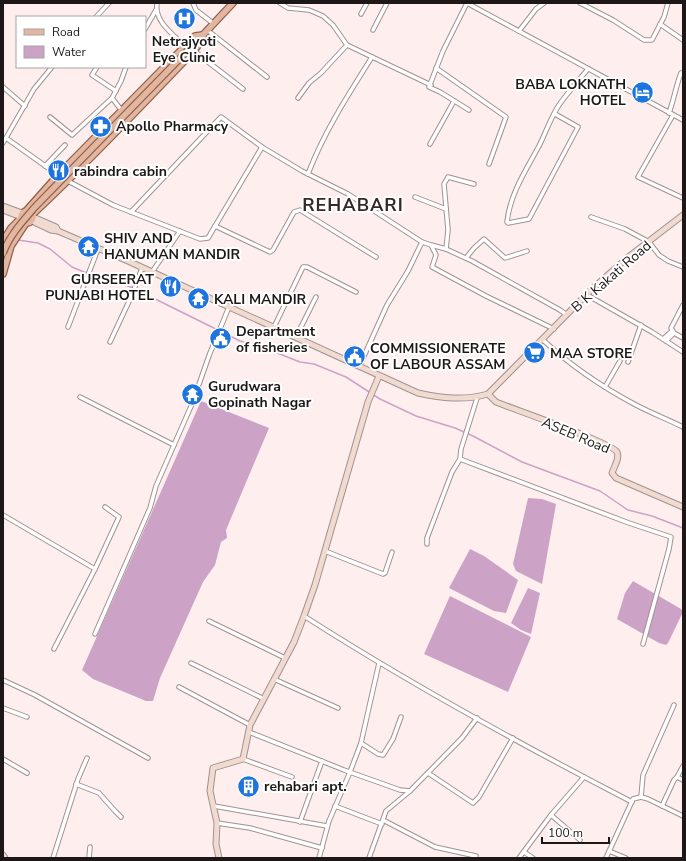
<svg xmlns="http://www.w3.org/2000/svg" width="686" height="861" viewBox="0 0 686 861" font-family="'Nunito Sans',sans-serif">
  <rect width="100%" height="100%" fill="#feefee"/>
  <g fill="#cda2c7">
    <polygon points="201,401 269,428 226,530 227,538 221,542 215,565 203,582 160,678 153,701 146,701 93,679 82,670"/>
    <polygon points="528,498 542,499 556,504 542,584 516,571 513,564"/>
    <polygon points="470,549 484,556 518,580 506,613 494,611 449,588"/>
    <polygon points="633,581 681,609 683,612 668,643 666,645 659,643 617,619 625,593"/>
    <polygon points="528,588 540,593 531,634 521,630 511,623"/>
    <polygon points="450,596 531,637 508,692 424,654"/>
  </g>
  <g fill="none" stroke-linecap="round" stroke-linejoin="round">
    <polyline stroke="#cda2c7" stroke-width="1.5" points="18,240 38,243 50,249 72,267 84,272 103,276 133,288 240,341 262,347 300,362 314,364 346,377 380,399 416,416 455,428 473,436 522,462 600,491 628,510 652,516 683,528"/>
    <defs>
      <g id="street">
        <path d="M157 3C154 22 174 35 186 47"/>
        <polyline points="193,3 196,10 214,24"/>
        <polyline points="280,3 288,8 309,10 323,16 333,25 347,45 431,85"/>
        <polyline points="467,3 683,120"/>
        <polyline points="467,3 443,51 429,87 440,92 469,110"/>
        <polyline points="580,3 613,20 644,40 652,40 664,17 668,3"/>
        <polyline points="361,14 367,3"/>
        <polyline points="96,17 109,3"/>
        <polyline points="660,24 683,40"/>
        <polyline points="145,29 156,10"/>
        <polyline points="207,30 267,77"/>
        <polyline points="373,30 387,3"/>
        <polyline points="519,31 536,9 544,3"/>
        <polyline points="194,51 243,89"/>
        <polyline points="97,67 92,75 116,91"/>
        <polyline points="436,68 506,117 489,164"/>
        <polyline points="3,87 25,106"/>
        <polyline points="112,98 121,81 126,67"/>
        <polyline points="298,98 309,83 321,73 347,45"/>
        <path d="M669 113C674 99 676 86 681 73H683"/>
        <path d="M555 114 578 127 529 219 508 223 507 222C510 194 526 170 539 146 546 132 551 117 559 105 568 92 579 80 588 69"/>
        <polyline points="673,115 638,177 683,198"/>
        <polyline points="50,117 72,135 112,98 122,111"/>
        <polyline points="6,138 58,175"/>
        <polyline points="3,143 34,89 52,67"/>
        <polyline points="430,144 454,101"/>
        <polyline points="45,166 65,145"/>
        <path d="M308 174C324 132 348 95 372 57"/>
        <polyline points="68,181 113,205 200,239 208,238 262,147 302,171 348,194 422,242 431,245 436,255 432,267 486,296 554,329"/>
        <polyline points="415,197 446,209"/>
        <polyline points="131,212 221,117 262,147"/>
        <polyline points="591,217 625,229 649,242 659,255 668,261 683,267"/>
        <polyline points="215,226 270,252 273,250 294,212 300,210 376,257"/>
        <polyline points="431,245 446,249 472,261 560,310 567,315"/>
        <polyline points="446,249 448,230 444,184 448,177 474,184"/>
        <polyline points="466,258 474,248 484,239 505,258 527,251"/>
        <polyline points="152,272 180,231"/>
        <polyline points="587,295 652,332 683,352"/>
        <polyline points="683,305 671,328 674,333 683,338"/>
        <polyline points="68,327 98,249"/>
        <polyline points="274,327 303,267 307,267 356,292"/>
        <polyline points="296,337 316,297"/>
        <polyline points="663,339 672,331"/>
        <path d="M543 340C571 366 602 387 636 405 651 413 667 419 683 427"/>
        <polyline points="666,341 674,333"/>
        <polyline points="110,342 132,295 142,268"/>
        <polyline points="628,362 641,325"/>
        <polyline points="359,367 387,305 408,271 422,242"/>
        <polyline points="605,387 620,361"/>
        <polyline points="80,397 174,445"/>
        <polyline points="477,398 461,449 460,459 629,523 671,537 669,549 643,644"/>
        <polyline points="3,515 95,569 119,517 105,507"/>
        <polyline points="427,544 427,538 452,472 460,459"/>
        <polyline points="325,551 383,574 385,573 392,552"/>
        <path d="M304 616C410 684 520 744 632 802"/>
        <polyline points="209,621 285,658"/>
        <polyline points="95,634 150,508 156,486 192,404 210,353 229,307"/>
        <polyline points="54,649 95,569"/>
        <polyline points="191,663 264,699"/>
        <polyline points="274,679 338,708"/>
        <polyline points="3,680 35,695 148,758"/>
        <polyline points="179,687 250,725"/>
        <polyline points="3,708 27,717"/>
        <polyline points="249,732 344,770 400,790 410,791 462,738 477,718"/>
        <polyline points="361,743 378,754 383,755 393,739 401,717"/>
        <polyline points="3,759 27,773"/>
        <polyline points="243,759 292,777"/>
        <polyline points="428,773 473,803 479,797 513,738"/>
        <polyline points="677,777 683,766"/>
        <polyline points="76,784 99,793 115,811 121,817"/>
        <polyline points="641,797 643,775 674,705"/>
        <polyline points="214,806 327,826"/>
        <polyline points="335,806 382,824"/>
        <polyline points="662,806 674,780 677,777 683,780"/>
        <polyline points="551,815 580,840"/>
        <polyline points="383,820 435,847 476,856"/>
        <polyline points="300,822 322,761"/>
        <polyline points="217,823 250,828 322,848"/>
        <polyline points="609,851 626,858"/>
        <polyline points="524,852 533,858"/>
        <polyline points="53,858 78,779 87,758"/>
        <polyline points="89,858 90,847"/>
        <polyline points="319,858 329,821 350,772 361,743 379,663"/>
        <polyline points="369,858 386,811 410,791"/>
        <polyline points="519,858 551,815 584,777"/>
        <polyline points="606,858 633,799 641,797 648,799 683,816"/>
      </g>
      <g id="secondary">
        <polyline points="3,206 22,213"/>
        <polyline points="3,210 21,217"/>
        <polyline points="33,217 56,227 58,231"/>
        <path d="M32 221 51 230 58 231 128 261 418 393C441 398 464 401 488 394L593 288 627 258 683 215"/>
        <path d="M488 394 496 402C513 409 612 443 617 452 620 458 614 467 612 473L616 478 683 507"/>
        <polyline points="3,855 5,858"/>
        <polyline points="219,858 216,844 217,823 210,791 213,768 243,759 250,725 294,642 304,616 315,585 368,402 379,376"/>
      </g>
      <g id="primary">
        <polyline points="200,38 233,3"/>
        <circle cx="27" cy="217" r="6"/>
        <polyline points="26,211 58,175 195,36 203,35"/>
        <path d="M33 214C89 162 141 106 194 51L202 40 203 35"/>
        <polyline points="3,241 11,228 21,218"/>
        <polyline points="3,274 11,246 26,223"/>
      </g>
    </defs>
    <use href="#street" stroke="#a09291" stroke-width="5.5"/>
    <use href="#secondary" stroke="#a09291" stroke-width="7"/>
    <use href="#primary" stroke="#915f48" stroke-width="8"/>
    <use href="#street" stroke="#fff" stroke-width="3.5"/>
    <use href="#secondary" stroke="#f1dad0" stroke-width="5"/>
    <use href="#primary" stroke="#e2b6a1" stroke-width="5.5"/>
    <defs>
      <path id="primary-bridge" d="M3 253C10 235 22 222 35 207L194 44"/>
    </defs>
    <use href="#primary-bridge" stroke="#915f48" stroke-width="8" stroke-linecap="butt"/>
    <use href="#primary-bridge" stroke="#e2b6a1" stroke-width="5.5"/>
  </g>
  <defs>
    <symbol id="hospital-disc" viewBox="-11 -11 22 22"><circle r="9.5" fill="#1d74de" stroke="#fff"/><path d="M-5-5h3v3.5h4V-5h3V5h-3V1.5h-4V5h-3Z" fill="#fff"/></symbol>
    <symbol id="hotel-disc" viewBox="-11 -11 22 22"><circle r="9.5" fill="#1d74de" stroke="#fff"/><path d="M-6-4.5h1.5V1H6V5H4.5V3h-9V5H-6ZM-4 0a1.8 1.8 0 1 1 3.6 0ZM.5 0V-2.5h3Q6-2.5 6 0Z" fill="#fff"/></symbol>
    <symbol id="pharmacy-disc" viewBox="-11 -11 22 22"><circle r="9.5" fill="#1d74de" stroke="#fff"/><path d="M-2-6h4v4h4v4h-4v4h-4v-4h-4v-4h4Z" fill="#fff"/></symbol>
    <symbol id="restaurant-disc" viewBox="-11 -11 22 22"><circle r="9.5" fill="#1d74de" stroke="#fff"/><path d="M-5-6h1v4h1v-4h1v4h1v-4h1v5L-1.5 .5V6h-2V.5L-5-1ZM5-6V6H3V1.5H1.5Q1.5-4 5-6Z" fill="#fff"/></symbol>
    <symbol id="temple-disc" viewBox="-11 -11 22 22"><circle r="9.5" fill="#1d74de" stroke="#fff"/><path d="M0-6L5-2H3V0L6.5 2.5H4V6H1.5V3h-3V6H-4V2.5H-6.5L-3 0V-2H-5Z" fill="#fff"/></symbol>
    <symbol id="civic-disc" viewBox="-11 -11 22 22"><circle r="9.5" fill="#1d74de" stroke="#fff"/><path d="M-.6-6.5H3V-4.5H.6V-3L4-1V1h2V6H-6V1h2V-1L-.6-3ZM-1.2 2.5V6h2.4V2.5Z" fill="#fff"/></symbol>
    <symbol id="supermarket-disc" viewBox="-11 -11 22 22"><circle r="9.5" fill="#1d74de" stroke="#fff"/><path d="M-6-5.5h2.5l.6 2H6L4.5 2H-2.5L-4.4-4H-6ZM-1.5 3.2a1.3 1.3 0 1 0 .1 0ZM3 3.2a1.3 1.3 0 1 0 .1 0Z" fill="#fff"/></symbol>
    <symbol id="building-disc" viewBox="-11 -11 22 22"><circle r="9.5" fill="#1d74de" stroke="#fff"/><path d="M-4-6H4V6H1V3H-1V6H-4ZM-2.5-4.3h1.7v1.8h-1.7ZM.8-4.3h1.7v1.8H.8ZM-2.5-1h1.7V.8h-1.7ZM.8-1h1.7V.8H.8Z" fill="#fff"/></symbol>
  </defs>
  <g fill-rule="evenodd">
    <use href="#hospital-disc" x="172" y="6" width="25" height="25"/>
    <use href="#hotel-disc" x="630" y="80" width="25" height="25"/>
    <use href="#pharmacy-disc" x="88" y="114" width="25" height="25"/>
    <use href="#restaurant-disc" x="46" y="158" width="25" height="25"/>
    <use href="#temple-disc" x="76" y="234" width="25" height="25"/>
    <use href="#restaurant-disc" x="158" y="274" width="25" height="25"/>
    <use href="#temple-disc" x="186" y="286" width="25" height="25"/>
    <use href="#civic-disc" x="208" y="326" width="25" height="25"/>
    <use href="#supermarket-disc" x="522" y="340" width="25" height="25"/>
    <use href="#civic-disc" x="342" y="344" width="25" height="25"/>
    <use href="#temple-disc" x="180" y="382" width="25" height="25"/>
    <use href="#building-disc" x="236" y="774" width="25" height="25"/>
  </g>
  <g text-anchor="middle" stroke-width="4" stroke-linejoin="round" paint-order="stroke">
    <g font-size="14" font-weight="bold" fill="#1d1817" stroke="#fff" text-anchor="start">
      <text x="184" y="46" text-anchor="middle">Netrajyoti<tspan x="184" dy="16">Eye Clinic</tspan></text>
      <text x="626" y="89" text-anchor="end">BABA LOKNATH<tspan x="626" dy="16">HOTEL</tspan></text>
      <text x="116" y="131">Apollo Pharmacy</text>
      <text x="74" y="176">rabindra cabin</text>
      <text x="104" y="243">SHIV AND<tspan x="104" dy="16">HANUMAN MANDIR</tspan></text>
      <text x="154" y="284" text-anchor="end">GURSEERAT<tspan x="154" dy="16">PUNJABI HOTEL</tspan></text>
      <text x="214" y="304">KALI MANDIR</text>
      <text x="236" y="336">Department<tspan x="236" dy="16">of fisheries</tspan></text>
      <text x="370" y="353">COMMISSIONERATE<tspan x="370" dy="16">OF LABOUR ASSAM</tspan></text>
      <text x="550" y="358">MAA STORE</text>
      <text x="208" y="391">Gurudwara<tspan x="208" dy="16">Gopinath Nagar</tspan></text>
      <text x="264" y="791">rehabari apt.</text>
    </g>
    <g font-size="14" fill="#1d1817" stroke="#fff">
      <text transform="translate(611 276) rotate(-41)" y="5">B K Kakati Road</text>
      <text transform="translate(576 435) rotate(23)" y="5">ASEB Road</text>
    </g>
    <g font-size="18" font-weight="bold" letter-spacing="1" fill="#342928" stroke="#fff">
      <text x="353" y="211">REHABARI</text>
    </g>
  </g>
  <rect width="686" height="861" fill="none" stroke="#1d1817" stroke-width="8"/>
  <rect x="16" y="16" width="130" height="52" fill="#ffffff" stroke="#a5a3a2"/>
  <rect x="24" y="29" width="20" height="6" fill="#e2b6a1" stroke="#a5a3a2"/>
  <text x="52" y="36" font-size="12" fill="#1d1817">Road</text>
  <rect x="24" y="46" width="20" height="12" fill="#cda2c7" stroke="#a5a3a2"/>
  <text x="52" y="56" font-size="12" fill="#1d1817">Water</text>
  <path d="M542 837v6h67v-6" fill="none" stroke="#1d1817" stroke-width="2"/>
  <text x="548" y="837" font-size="12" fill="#1d1817" stroke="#ffffff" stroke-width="3" paint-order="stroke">100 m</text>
</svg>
